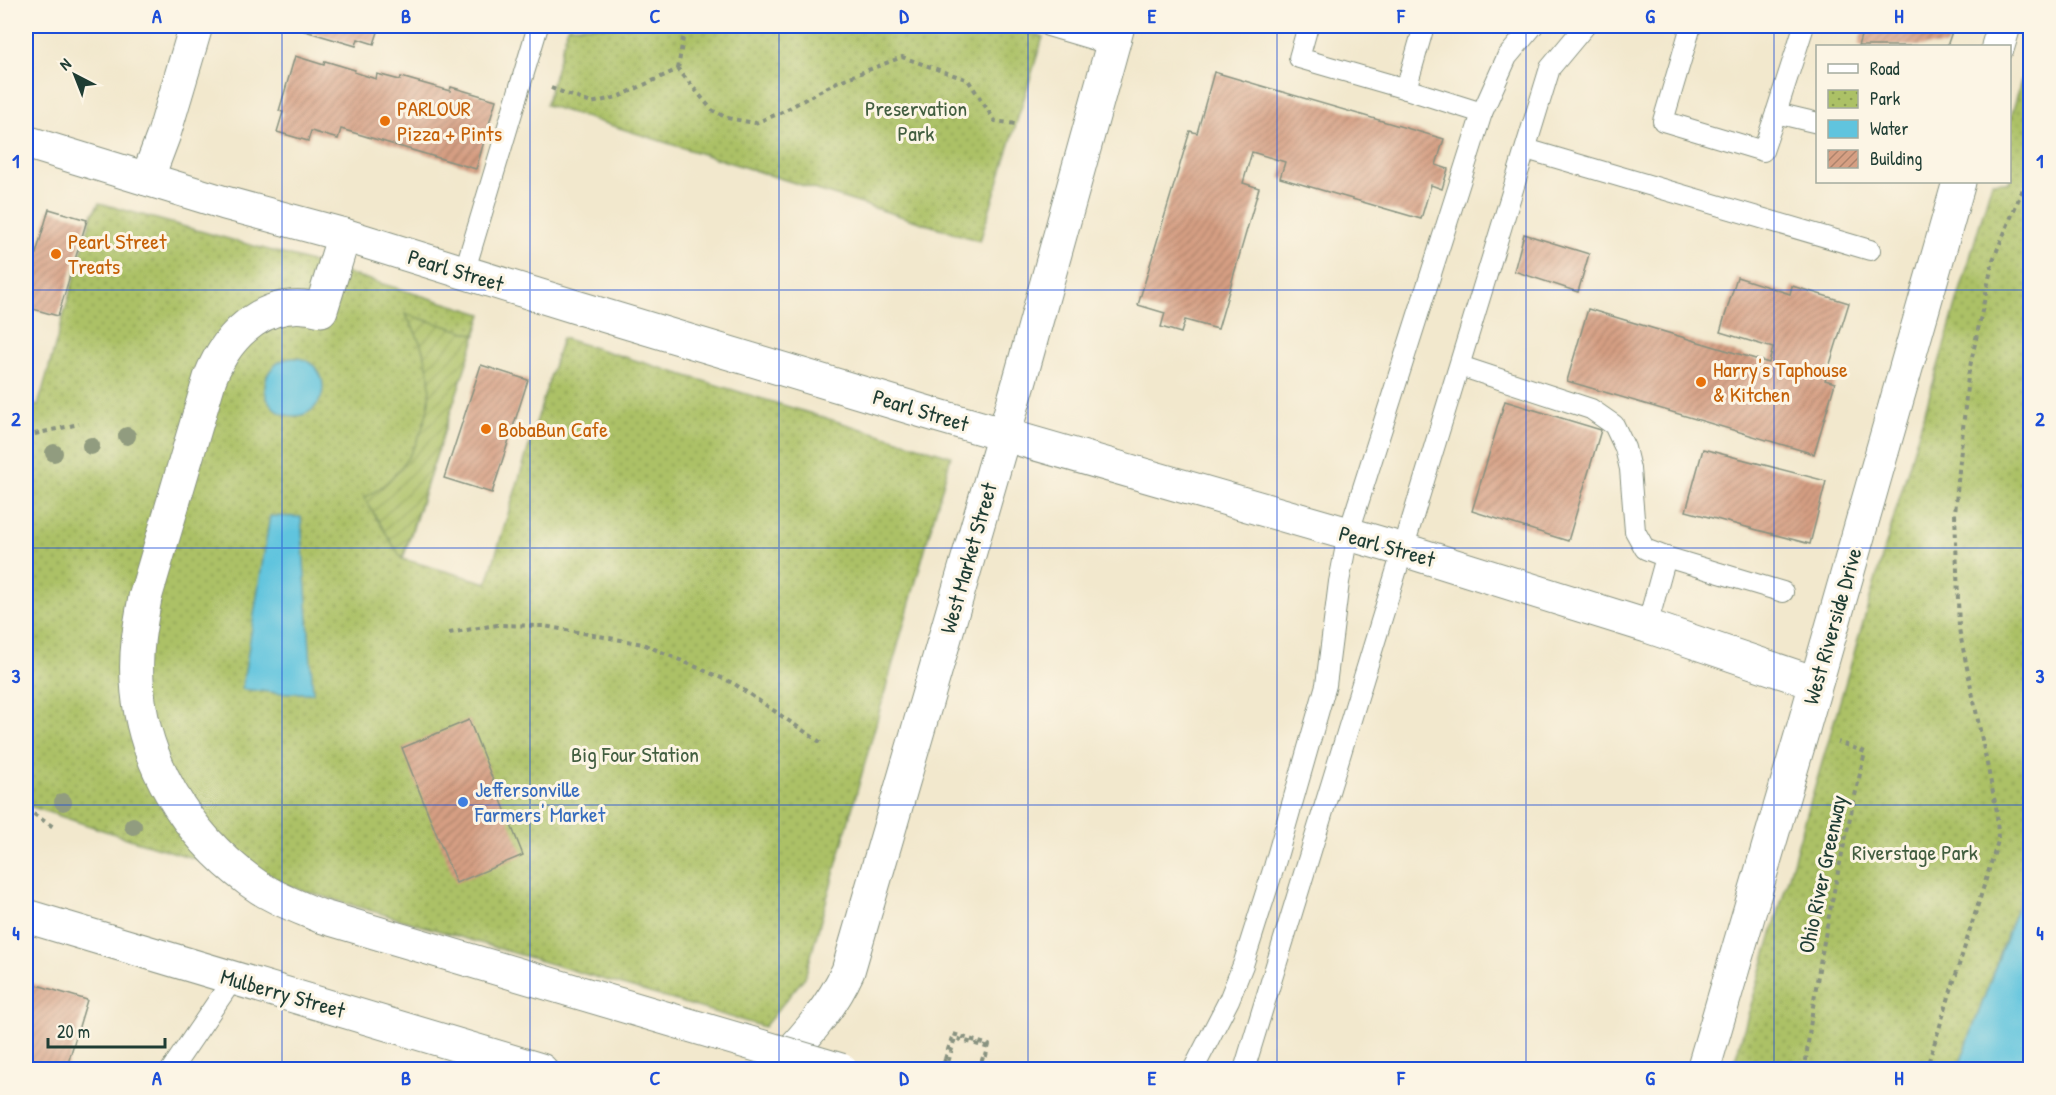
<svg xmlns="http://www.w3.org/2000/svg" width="2056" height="1095" viewBox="0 0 2056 1095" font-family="'Patrick Hand',sans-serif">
  <defs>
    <pattern id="park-dots" width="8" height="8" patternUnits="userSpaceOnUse" patternTransform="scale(1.5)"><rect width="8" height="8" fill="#acc166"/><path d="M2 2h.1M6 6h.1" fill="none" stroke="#8b9e55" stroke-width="1.8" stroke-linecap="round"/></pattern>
    <pattern id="garden-furrows" width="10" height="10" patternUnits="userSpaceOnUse" patternTransform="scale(1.5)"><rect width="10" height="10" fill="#acc166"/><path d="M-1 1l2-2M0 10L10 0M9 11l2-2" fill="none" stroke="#8b9e55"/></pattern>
    <pattern id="building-hatch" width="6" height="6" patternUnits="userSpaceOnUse" patternTransform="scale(1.5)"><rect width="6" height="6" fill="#d69f83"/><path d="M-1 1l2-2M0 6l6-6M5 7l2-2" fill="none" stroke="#ad836c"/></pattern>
  </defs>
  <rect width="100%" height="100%" fill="#fcf5e5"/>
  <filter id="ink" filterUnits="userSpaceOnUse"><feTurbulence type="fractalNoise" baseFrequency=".0167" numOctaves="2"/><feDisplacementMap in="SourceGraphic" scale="12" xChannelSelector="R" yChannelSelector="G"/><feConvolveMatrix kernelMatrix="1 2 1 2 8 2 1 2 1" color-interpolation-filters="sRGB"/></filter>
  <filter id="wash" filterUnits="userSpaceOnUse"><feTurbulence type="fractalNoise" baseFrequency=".008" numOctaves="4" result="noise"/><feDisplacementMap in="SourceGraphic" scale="24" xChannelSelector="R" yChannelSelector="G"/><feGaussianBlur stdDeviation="1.35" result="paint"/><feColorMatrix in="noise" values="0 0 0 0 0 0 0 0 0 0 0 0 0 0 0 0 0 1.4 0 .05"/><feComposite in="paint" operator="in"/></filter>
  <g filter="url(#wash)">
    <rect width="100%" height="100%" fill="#f2e8cd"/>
    <g fill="url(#park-dots)" stroke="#667f4d" stroke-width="1.5">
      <polygon points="568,26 1000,26 1043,37 980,241 546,105"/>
      <polygon points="2030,49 2030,872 1958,1069 1732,1070 1992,182 2010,182 2010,121"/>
      <polygon points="99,203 294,257 482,314 403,559 487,583 562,338 951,456 805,977 764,1027 139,842 26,805 26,403 38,406 92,215"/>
    </g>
    <path fill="url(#garden-furrows)" stroke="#667f4d" stroke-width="1.5" d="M405 314 476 335 402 559 364 498C408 475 437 418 428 369 424 348 416 331 405 314Z"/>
    <g fill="#60c4de" stroke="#408089" stroke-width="1.5">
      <circle cx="294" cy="387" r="29"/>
      <polygon points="270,516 301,517 313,693 278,693 242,689"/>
      <polygon points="2030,872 2030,1069 1958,1069"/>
    </g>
    <g id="blocks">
      <g fill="url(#building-hatch)">
        <polygon points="288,26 380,26 374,44 358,39 356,46"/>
        <polygon points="1864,26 1954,26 1947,46 1858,46"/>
        <polygon points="295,56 324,65 325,61 355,70 354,72 376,79 377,74 400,80 401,77 450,91 451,87 496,100 476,169 341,129 338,139 311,131 308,141 277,132 283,112 279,111"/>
        <polygon points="1214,72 1444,139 1436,165 1448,169 1442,189 1431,185 1421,219 1280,178 1285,162 1252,152 1243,183 1259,188 1218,329 1185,320 1181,333 1161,327 1165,313 1138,305 1190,131 1197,133"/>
        <polygon points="49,209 87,220 58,316 26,307 26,288"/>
        <polygon points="1524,234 1589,254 1578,292 1514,271"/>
        <polygon points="1737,277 1790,294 1792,286 1849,303 1825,380 1835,383 1814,454 1567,381 1588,309 1769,363 1773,348 1720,332"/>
        <polygon points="481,365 528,380 492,493 444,478"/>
        <polygon points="1505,401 1601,430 1568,541 1472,511"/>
        <polygon points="1703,449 1826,481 1810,544 1686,511"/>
        <polygon points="469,720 523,855 456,883 402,748"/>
        <polygon points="26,972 30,974 27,982 87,1000 66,1070 37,1070 26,1066"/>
      </g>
    </g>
  </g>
  <g filter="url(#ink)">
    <use href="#blocks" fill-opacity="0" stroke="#889280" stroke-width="1.5"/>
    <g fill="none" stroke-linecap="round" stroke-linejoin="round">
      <defs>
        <g id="lane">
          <polyline points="1048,26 1112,45"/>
          <polyline points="1308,26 1299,58 1406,89 1424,26"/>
          <polyline points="1691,26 1663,121 1763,151 1776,113"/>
          <polyline points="1804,26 1776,113 1818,123"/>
          <polyline points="1406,89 1482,113 1507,57 1533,26"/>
          <polyline points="1526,149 1870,250"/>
          <polyline points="464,273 538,26"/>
          <polyline points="1460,366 1591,409 1614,425 1625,448 1630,469 1635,531 1645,549 1666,557 1783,592"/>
          <polyline points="1647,626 1666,557"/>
          <polyline points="171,1070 233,979"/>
          <polyline points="1193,1070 1229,1000 1243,965 1274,867 1326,685 1339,582 1348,535 1482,113"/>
          <polyline points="1244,1070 1550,68 1585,26"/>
        </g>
        <g id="street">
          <polyline points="26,142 225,203 344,235 576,307 939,416 1404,550 1647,626 1815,683"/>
          <polyline points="147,179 164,134 196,26"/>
          <path d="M145 598 210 378C228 332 269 295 321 310L344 235"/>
          <polyline points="26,916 541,1070"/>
        </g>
        <g id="secondary">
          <polyline points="1998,46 2004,26"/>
          <path d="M775 1070C803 1039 831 1009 848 971L1021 376 1118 26"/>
          <polyline points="1703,1070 1803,729 1959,182"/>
        </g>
      </defs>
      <use href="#lane" stroke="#889280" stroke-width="22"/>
      <use href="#street" stroke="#889280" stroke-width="35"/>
      <use href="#secondary" stroke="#889280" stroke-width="35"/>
      <g stroke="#889280" stroke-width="4" stroke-dasharray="4.5 4.5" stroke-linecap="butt">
        <polyline points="678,69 685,26"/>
        <polyline points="551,88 591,103 618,97 678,69 712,110 727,118 755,123 780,113 837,82 902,57 968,80 995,121 1016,124"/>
        <polyline points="26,436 79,424"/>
        <polyline points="449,633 497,625 544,626 643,644 733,683 823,744"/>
        <polyline points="26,809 55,828"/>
        <polyline points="945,1059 953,1034 989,1045 982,1070"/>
        <polyline points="946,1070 955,1038 986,1047 985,1050"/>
        <polyline points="979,1070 983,1057"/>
        <path d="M1805 1070C1816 962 1841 857 1865 752L1838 742"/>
        <polyline points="1926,1070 1998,841 1997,812 1959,629 1955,513 1968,376 1993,260 2030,172"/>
      </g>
      <use href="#lane" stroke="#fff" stroke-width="20"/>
      <use href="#street" stroke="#fff" stroke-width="33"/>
      <use href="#secondary" stroke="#fff" stroke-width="33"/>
      <defs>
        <path id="street-bridge" d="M145 598C140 625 135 652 137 680 141 760 186 834 250 881 271 897 296 906 320 916L841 1070"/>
      </defs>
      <use href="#street-bridge" stroke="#889280" stroke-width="35" stroke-linecap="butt"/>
      <polyline stroke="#889280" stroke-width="4" stroke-dasharray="4.5 4.5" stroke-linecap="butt" points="945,1059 943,1068 948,1070"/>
      <use href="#street-bridge" stroke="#fff" stroke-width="33"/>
    </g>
    <g fill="#919c7f">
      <circle cx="127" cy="436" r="9"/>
      <circle cx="91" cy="446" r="9"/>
      <circle cx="54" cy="453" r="9"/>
      <circle cx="63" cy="802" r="9"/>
      <circle cx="133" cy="826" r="9"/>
    </g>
  </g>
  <path fill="none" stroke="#1d4ed8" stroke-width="1.5" stroke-opacity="0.55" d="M282 26V1070M530 26V1070M779 26V1070M1028 26V1070M1277 26V1070M1526 26V1070M1774 26V1070M26 290H2030M26 548H2030M26 805H2030"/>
  <g fill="#e8710a" stroke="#fcf5e5" stroke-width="2">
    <circle cx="385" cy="121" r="6"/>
    <circle cx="56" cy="254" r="6"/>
    <circle cx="1701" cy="382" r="6"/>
    <circle cx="486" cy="429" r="6"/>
  </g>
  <circle fill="#3f7fe0" stroke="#fcf5e5" stroke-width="2" cx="463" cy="802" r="6"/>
  <g text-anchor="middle" stroke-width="6" stroke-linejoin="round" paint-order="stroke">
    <g font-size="22" fill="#c56008" stroke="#fcf5e5" text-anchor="start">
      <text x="397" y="116">PARLOUR<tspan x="397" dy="25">Pizza + Pints</tspan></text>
      <text x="68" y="249">Pearl Street<tspan x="68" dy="25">Treats</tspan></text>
      <text x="1713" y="377">Harry's Taphouse<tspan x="1713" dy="25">&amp; Kitchen</tspan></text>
      <text x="498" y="437">BobaBun Cafe</text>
    </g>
    <g font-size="22" fill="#425e40" stroke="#fcf5e5">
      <text x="916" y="116">Preservation<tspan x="916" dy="25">Park</tspan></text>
      <text x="635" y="762">Big Four Station</text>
      <text x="1915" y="860">Riverstage Park</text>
    </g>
    <g font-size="22" fill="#1f3d34" stroke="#fcf5e5">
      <text transform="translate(456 270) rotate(17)" y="8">Pearl Street</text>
      <text transform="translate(921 410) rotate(17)" y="8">Pearl Street</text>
      <text transform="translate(1387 546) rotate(16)" y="8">Pearl Street</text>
      <text transform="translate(968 558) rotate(-74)" y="8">West Market Street</text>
      <text transform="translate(1832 626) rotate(-74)" y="8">West Riverside Drive</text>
      <text transform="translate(1822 874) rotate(-78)" y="8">Ohio River Greenway</text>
      <text transform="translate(283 993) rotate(16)" y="8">Mulberry Street</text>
    </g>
    <g font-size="22" fill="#366cbe" stroke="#fcf5e5" text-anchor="start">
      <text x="475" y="797">Jeffersonville<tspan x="475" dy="25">Farmers' Market</tspan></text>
    </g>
  </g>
  <rect width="2056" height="1095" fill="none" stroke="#fcf5e5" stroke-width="66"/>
  <rect x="1816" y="45" width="195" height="138" fill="#fcf5e5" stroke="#a4ab9e" stroke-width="1.5"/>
  <rect x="1828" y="64" width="30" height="9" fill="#ffffff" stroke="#a4ab9e" stroke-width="1.5"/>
  <text x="1870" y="75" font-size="18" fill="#1f3d34">Road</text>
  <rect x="1828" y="90" width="30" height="18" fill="url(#park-dots)" stroke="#a4ab9e" stroke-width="1.5"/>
  <text x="1870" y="105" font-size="18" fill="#1f3d34">Park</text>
  <rect x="1828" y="120" width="30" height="18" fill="#60c4de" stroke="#a4ab9e" stroke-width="1.5"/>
  <text x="1870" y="135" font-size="18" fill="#1f3d34">Water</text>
  <rect x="1828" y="150" width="30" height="18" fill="url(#building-hatch)" stroke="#a4ab9e" stroke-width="1.5"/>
  <text x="1870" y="165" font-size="18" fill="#1f3d34">Building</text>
  <g transform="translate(75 75) rotate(318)" stroke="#fcf5e5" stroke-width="4.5" paint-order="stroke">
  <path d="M0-4.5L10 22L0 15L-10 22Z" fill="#1f3d34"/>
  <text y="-9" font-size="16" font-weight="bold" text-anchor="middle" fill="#1f3d34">N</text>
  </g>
  <path d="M48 1038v9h117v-9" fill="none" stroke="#1f3d34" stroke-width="3"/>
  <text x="57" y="1038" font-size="18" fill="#1f3d34" stroke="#fcf5e5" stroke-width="4.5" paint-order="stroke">20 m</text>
  <rect x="33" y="33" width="1990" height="1029" fill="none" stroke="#1d4ed8" stroke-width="2"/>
  <g font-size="20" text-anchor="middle" font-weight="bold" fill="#1d4ed8">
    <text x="157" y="23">A</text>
    <text x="406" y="23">B</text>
    <text x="655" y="23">C</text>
    <text x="904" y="23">D</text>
    <text x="1152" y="23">E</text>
    <text x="1401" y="23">F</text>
    <text x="1650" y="23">G</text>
    <text x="1899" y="23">H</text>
    <text x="16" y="168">1</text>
    <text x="2040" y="168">1</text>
    <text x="16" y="426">2</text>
    <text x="2040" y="426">2</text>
    <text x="16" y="683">3</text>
    <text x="2040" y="683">3</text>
    <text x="16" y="940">4</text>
    <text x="2040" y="940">4</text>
    <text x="157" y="1085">A</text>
    <text x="406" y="1085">B</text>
    <text x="655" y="1085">C</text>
    <text x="904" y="1085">D</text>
    <text x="1152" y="1085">E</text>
    <text x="1401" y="1085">F</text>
    <text x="1650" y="1085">G</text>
    <text x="1899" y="1085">H</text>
  </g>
</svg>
